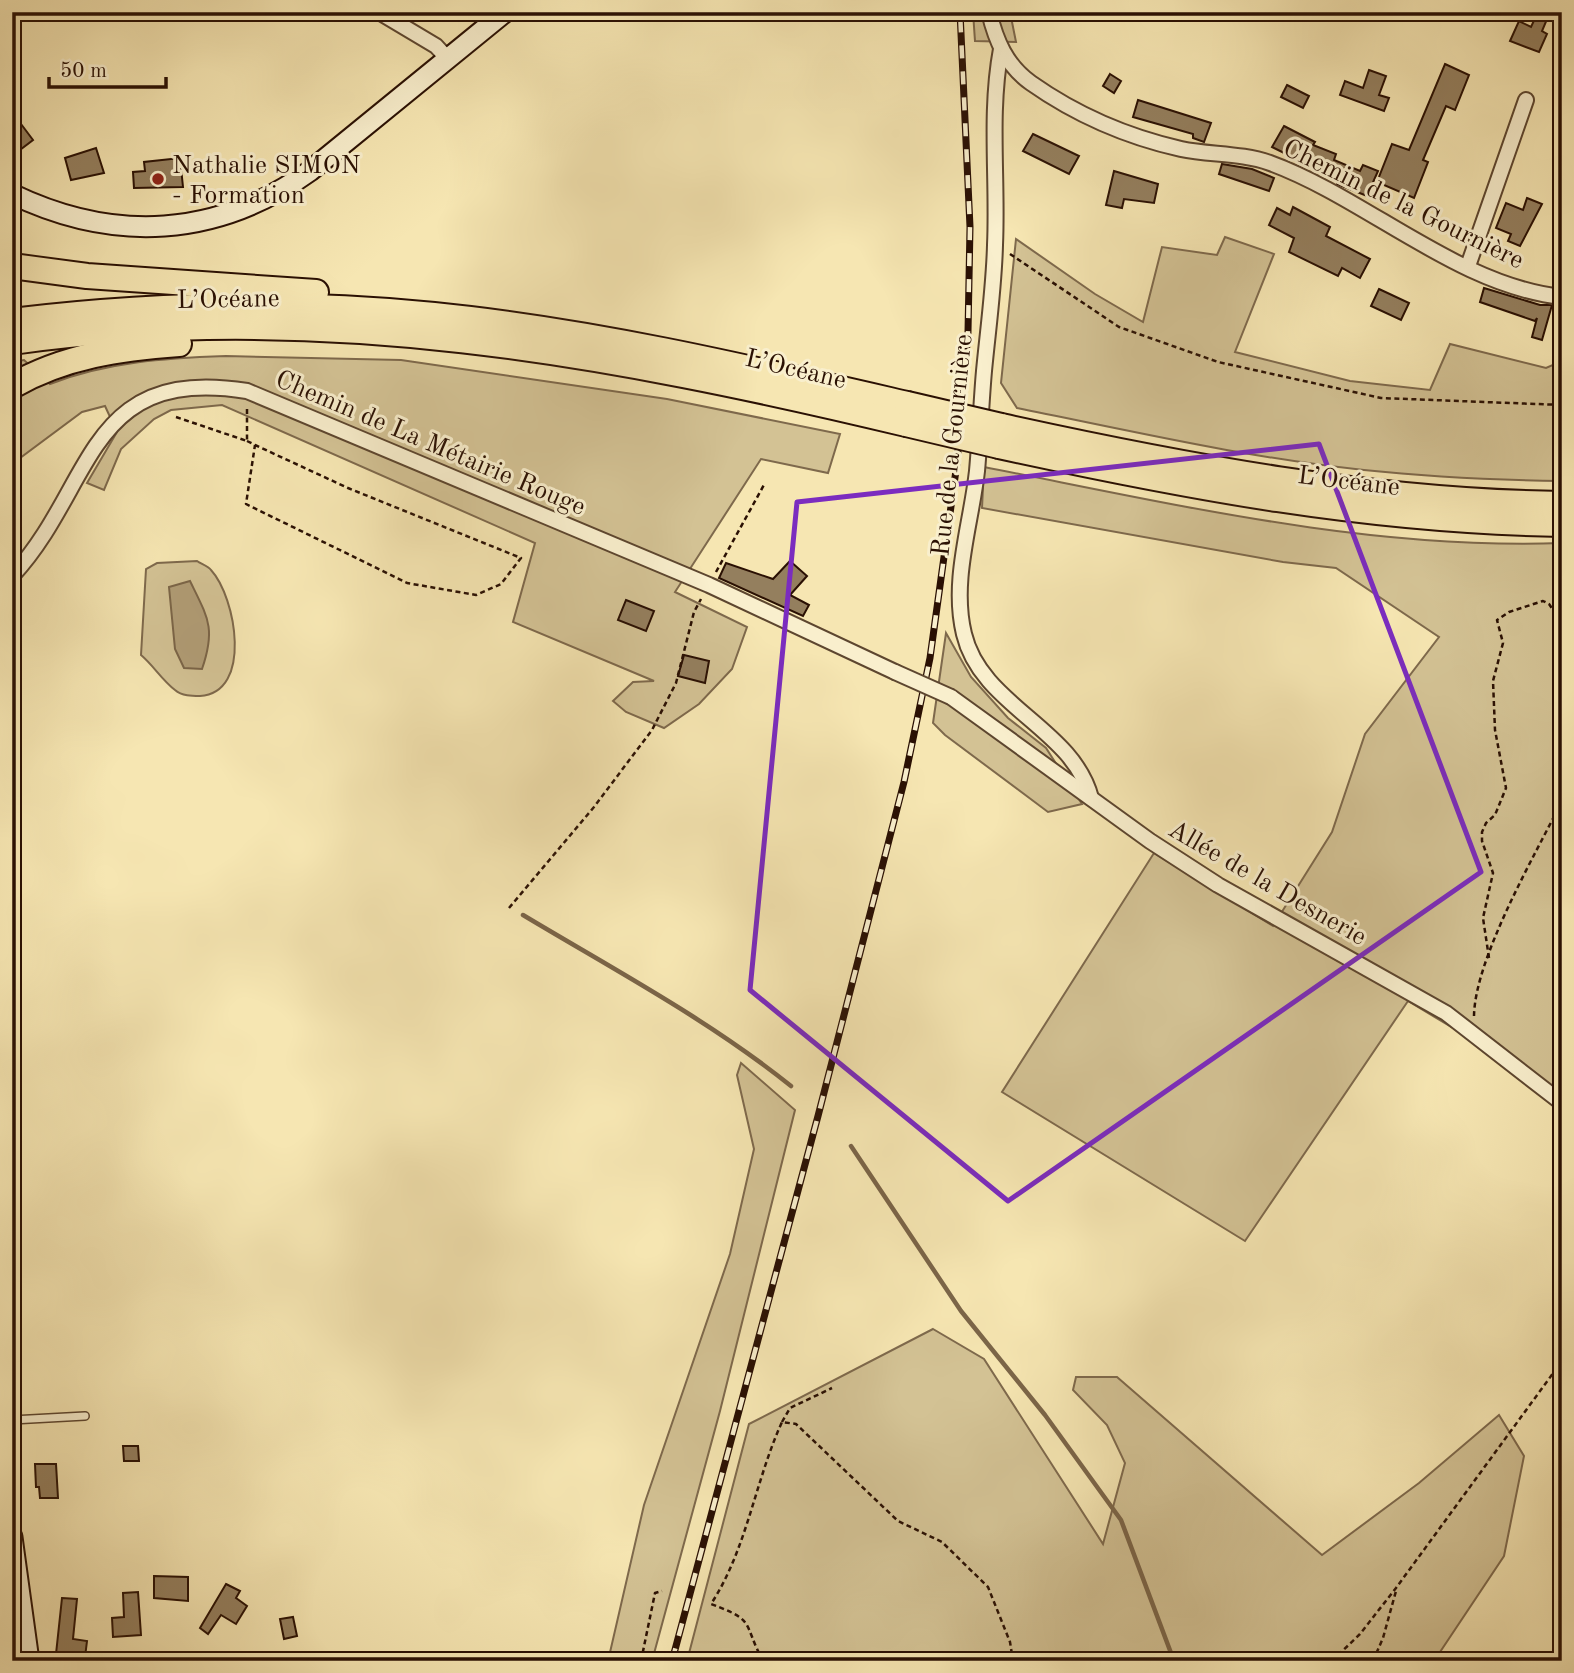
<svg xmlns="http://www.w3.org/2000/svg" width="1574" height="1673" viewBox="0 0 1574 1673" font-family="'Old Standard TT',serif">
  <rect width="100%" height="100%" fill="#f6e6b2"/>
  <filter id="stains"><feTurbulence type="fractalNoise" baseFrequency=".00286" numOctaves="4"/><feColorMatrix values="0 0 0 0 .2 0 0 0 0 .09 0 0 0 0 .02 0 0 0 .5 -.17"/></filter>
  <radialGradient id="worn" r=".72"><stop offset=".6" stop-color="#630" stop-opacity="0"/><stop offset="1" stop-color="#630" stop-opacity=".3"/></radialGradient>
  <g fill="#d3c294" stroke="#7e694c" stroke-width="2">
    <polygon points="973,12 1010,12 1016,42 975,41"/>
    <path d="M1225 237 1274 254 1235 352 1350 381 1430 390 1450 344 1546 368 1562 361V481C1496 480 1430 477 1364 470 1248 458 1132 431 1017 408L1001 383 1016 239 1095 294 1143 322 1162 247 1217 255Z"/>
    <path d="M226 356 401 360 667 399 840 434 828 473 761 459 675 592 747 627 732 669 699 704 664 728 626 712 613 701 633 682 654 681 513 622 535 543 222 405 171 410 154 419 121 449 104 490 87 483 117 432 105 406 82 412 12 464V362L24 360 50 384C106 362 166 358 226 356Z"/>
    <path d="M984 467C1174 504 1367 550 1562 543V1113L1473 1040 1408 1001 1245 1241 1002 1092 1154 853 1273 926 1332 832 1365 734 1439 637 1336 568 1283 562 982 508Z"/>
    <path d="M197 561C201 564 208 566 211 570 236 597 253 693 200 696 192 696 182 696 175 690 162 680 153 665 141 655L146 569 157 563Z"/>
    <polygon points="946,633 971,677 1008,718 1046,748 1082,804 1048,812 945,735 933,723"/>
    <polygon points="741,1063 795,1110 720,1411 652,1661 608,1661 644,1505 730,1254 754,1149 737,1075"/>
    <polygon points="933,1329 984,1359 1103,1544 1125,1463 1107,1425 1073,1390 1076,1377 1117,1377 1322,1555 1419,1483 1499,1415 1524,1456 1504,1556 1434,1661 687,1661 749,1424"/>
  </g>
  <path fill="#b19d76" stroke="#7b6548" stroke-width="2" d="M190 581C208 618 216 628 202 669L184 668 175 649 169 587Z"/>
  <g fill="none" stroke-linecap="round" stroke-linejoin="round">
    <g stroke="#7b6548" stroke-width="4.5">
      <path d="M523 915C613 969 709 1020 791 1086"/>
      <polyline points="851,1146 961,1311 1045,1415 1121,1520 1174,1661"/>
    </g>
  </g>
  <g fill="#947f5e" stroke="#2a1003" stroke-width="2">
    <polygon points="1538,12 1550,12 1542,31 1547,34 1539,52 1510,41 1519,21 1531,27"/>
    <polygon points="1445,64 1469,75 1455,110 1446,106 1423,160 1428,162 1414,198 1377,182 1392,144 1409,150"/>
    <polygon points="1369,70 1386,76 1379,95 1389,98 1384,111 1340,95 1345,81 1363,88"/>
    <polygon points="1110,74 1121,81 1114,93 1103,86"/>
    <polygon points="1287,85 1309,96 1303,108 1281,97"/>
    <polygon points="1138,100 1211,123 1204,142 1193,138 1193,134 1133,117"/>
    <polygon points="12,112 33,140 12,156"/>
    <polygon points="1284,126 1315,142 1313,145 1336,154 1334,160 1360,171 1363,165 1378,171 1367,196 1337,184 1337,179 1272,147"/>
    <polygon points="1033,134 1079,156 1069,174 1023,151"/>
    <polygon points="96,148 104,173 71,180 65,158"/>
    <polygon points="180,158 183,187 134,188 133,172 145,171 144,162"/>
    <polygon points="1222,164 1252,169 1274,178 1269,191 1219,174"/>
    <polygon points="1114,171 1158,184 1154,203 1124,199 1122,208 1106,205"/>
    <polygon points="1527,198 1542,204 1520,246 1508,241 1511,234 1496,228 1506,203 1523,210"/>
    <polygon points="1293,207 1330,227 1326,236 1370,259 1360,278 1342,268 1338,276 1289,252 1294,238 1269,225 1277,208 1290,215"/>
    <polygon points="1484,288 1540,305 1552,305 1542,340 1532,337 1537,318 1535,321 1480,302"/>
    <polygon points="1379,289 1409,303 1401,320 1371,306"/>
    <polygon points="790,561 807,576 790,595 809,605 803,616 719,578 726,563 773,579"/>
    <polygon points="626,600 654,611 646,631 618,620"/>
    <polygon points="684,655 709,661 705,683 678,676"/>
    <polygon points="123,1446 138,1446 139,1461 124,1461"/>
    <polygon points="35,1464 56,1464 58,1498 40,1498 39,1487 36,1487"/>
    <polygon points="154,1576 188,1577 188,1601 154,1598"/>
    <polygon points="226,1584 240,1591 236,1598 247,1606 236,1624 221,1615 208,1634 200,1628"/>
    <polygon points="138,1592 141,1635 113,1637 112,1618 124,1617 123,1593"/>
    <polygon points="62,1598 77,1599 73,1639 87,1641 85,1657 56,1654"/>
    <polygon points="293,1617 297,1636 284,1639 280,1619"/>
  </g>
  <g fill="none" stroke-linecap="round" stroke-linejoin="round">
    <defs>
      <polyline id="lane" points="12,1420 85,1416"/>
      <g id="street">
        <polyline points="379,12 436,46 448,59"/>
        <path d="M989 12C996 41 1006 65 1031 83 1075 114 1128 137 1181 149 1210 155 1242 153 1270 163 1366 198 1458 286 1562 297"/>
        <path d="M1001 49C989 114 998 179 995 245 994 287 988 329 984 371 981 405 980 438 977 471 971 525 951 581 964 634 981 706 1073 728 1091 798"/>
        <polyline points="1468,266 1526,100"/>
        <path d="M12 576C95 487 85 365 247 391L709 585 895 672"/>
        <polyline points="951,697 1150,841 1218,885 1446,1013 1562,1103"/>
      </g>
      <g id="secondary">
        <path d="M12 194C114 243 217 238 310 171L505 12"/>
        <polyline points="12,1537 29,1661"/>
        <polyline points="12,1652 14,1661"/>
      </g>
      <g id="highway">
        <polyline points="12,266 87,276 316,292"/>
        <path d="M12 321C152 304 294 301 434 315 594 331 751 368 907 404"/>
        <path d="M12 342C317 299 610 353 906 424"/>
        <path d="M12 386C64 356 121 348 179 344"/>
        <path d="M1001 426C1187 467 1371 501 1562 504"/>
        <path d="M999 446C1187 487 1368 521 1562 524"/>
      </g>
    </defs>
    <use href="#lane" stroke="#5d462f" stroke-width="10"/>
    <use href="#street" stroke="#5d462f" stroke-width="18"/>
    <use href="#secondary" stroke="#2a1003" stroke-width="23"/>
    <use href="#highway" stroke="#2a1003" stroke-width="28"/>
    <g stroke="#2a1003" stroke-width="2.5" stroke-dasharray="5 3.5" stroke-linecap="butt">
      <polyline points="1010,254 1119,327 1218,362 1381,398 1562,405"/>
      <polyline points="176,417 247,441 247,408"/>
      <polyline points="247,441 255,445 348,488 521,558 501,584 476,595 407,583 246,504 255,445"/>
      <polyline points="716,572 765,483"/>
      <polyline points="509,908 594,807 652,730 676,683 694,612 701,599"/>
      <polyline points="1489,958 1483,918 1493,873 1482,841 1482,832 1486,823 1495,815 1506,788 1495,730 1493,681 1503,643 1497,620 1509,612 1543,601 1549,604 1562,623"/>
      <path d="M1474 1016C1475 958 1535 855 1562 801"/>
      <polyline points="782,1422 790,1408 832,1388"/>
      <polyline points="641,1661 655,1593 662,1591"/>
      <path d="M763 1661C742 1622 757 1621 711 1604 747 1549 755 1481 782 1422L796 1424 898 1521 942 1542 988 1587 1010 1642 1013 1661"/>
      <polyline points="1332,1661 1360,1634 1396,1588 1562,1361"/>
      <polyline points="1373,1661 1383,1638 1396,1591"/>
    </g>
    <use href="#lane" stroke="#f9efcd" stroke-width="7"/>
    <use href="#street" stroke="#f9efcd" stroke-width="14"/>
    <use href="#secondary" stroke="#f9efcd" stroke-width="19"/>
    <use href="#highway" stroke="#f6e6b2" stroke-width="24"/>
    <defs>
      <polyline id="rail" points="672,1661 818,1116 904,782 930,658 957,463 968,332 970,227 960,12"/>
    </defs>
    <use href="#rail" stroke="#2a1003" stroke-width="7"/>
    <use href="#rail" stroke="#f9efcd" stroke-width="4.5" stroke-dasharray="13" stroke-linecap="butt"/>
    <defs>
      <polyline id="street-bridge" points="895,672 951,697"/>
      <g id="highway-bridge">
        <polyline points="907,404 1001,426"/>
        <polyline points="906,424 999,446"/>
      </g>
    </defs>
    <use href="#street-bridge" stroke="#5d462f" stroke-width="18" stroke-linecap="butt"/>
    <use href="#highway-bridge" stroke="#2a1003" stroke-width="28" stroke-linecap="butt"/>
    <use href="#street-bridge" stroke="#f9efcd" stroke-width="14"/>
    <use href="#highway-bridge" stroke="#f6e6b2" stroke-width="24"/>
  </g>
  <path fill="none" stroke="#7b2cbf" stroke-width="5" stroke-linejoin="round" d="M1319 444 1481 872 1008 1201 750 990 797 502Z"/>
  <circle fill="#8f2418" stroke="#f9efcd" stroke-width="2.5" cx="158" cy="179" r="7"/>
  <g text-anchor="middle" stroke-width="6" stroke-linejoin="round" paint-order="stroke">
    <g font-size="26" fill="#2a1003" stroke="#f9efcd" text-anchor="start">
      <text x="172" y="173">Nathalie SIMON<tspan x="172" dy="30">- Formation</tspan></text>
    </g>
    <g font-size="26" fill="#2a1003" stroke="#f9efcd">
      <text transform="translate(1404 203) rotate(26)" y="9">Chemin de la Gournière</text>
      <text transform="translate(228 298) rotate(-1)" y="9">L’Océane</text>
      <text transform="translate(796 368) rotate(13)" y="9">L’Océane</text>
      <text transform="translate(431 442) rotate(23)" y="9">Chemin de La Métairie Rouge</text>
      <text transform="translate(951 445) rotate(-84)" y="9">Rue de la Gournière</text>
      <text transform="translate(1349 480) rotate(7)" y="9">L’Océane</text>
      <text transform="translate(1268 882) rotate(30)" y="9">Allée de la Desnerie</text>
    </g>
  </g>
  <rect width="1574" height="1673" fill="none" stroke="#f6e6b2" stroke-width="42"/>
  <rect x="14" y="14" width="1546" height="1645" fill="none" stroke="#2a1003" stroke-width="3.5"/>
  <rect x="21" y="21" width="1532" height="1631" fill="none" stroke="#2a1003" stroke-width="2"/>
  <path d="M49 77v10h117v-10" fill="none" stroke="#2a1003" stroke-width="3.5"/>
  <text x="60" y="77" font-size="21" fill="#2a1003" stroke="#f9efcd" stroke-width="5" paint-order="stroke">50 m</text>
  <rect width="100%" height="100%" filter="url(#stains)"/>
  <rect width="100%" height="100%" fill="url(#worn)"/>
</svg>
